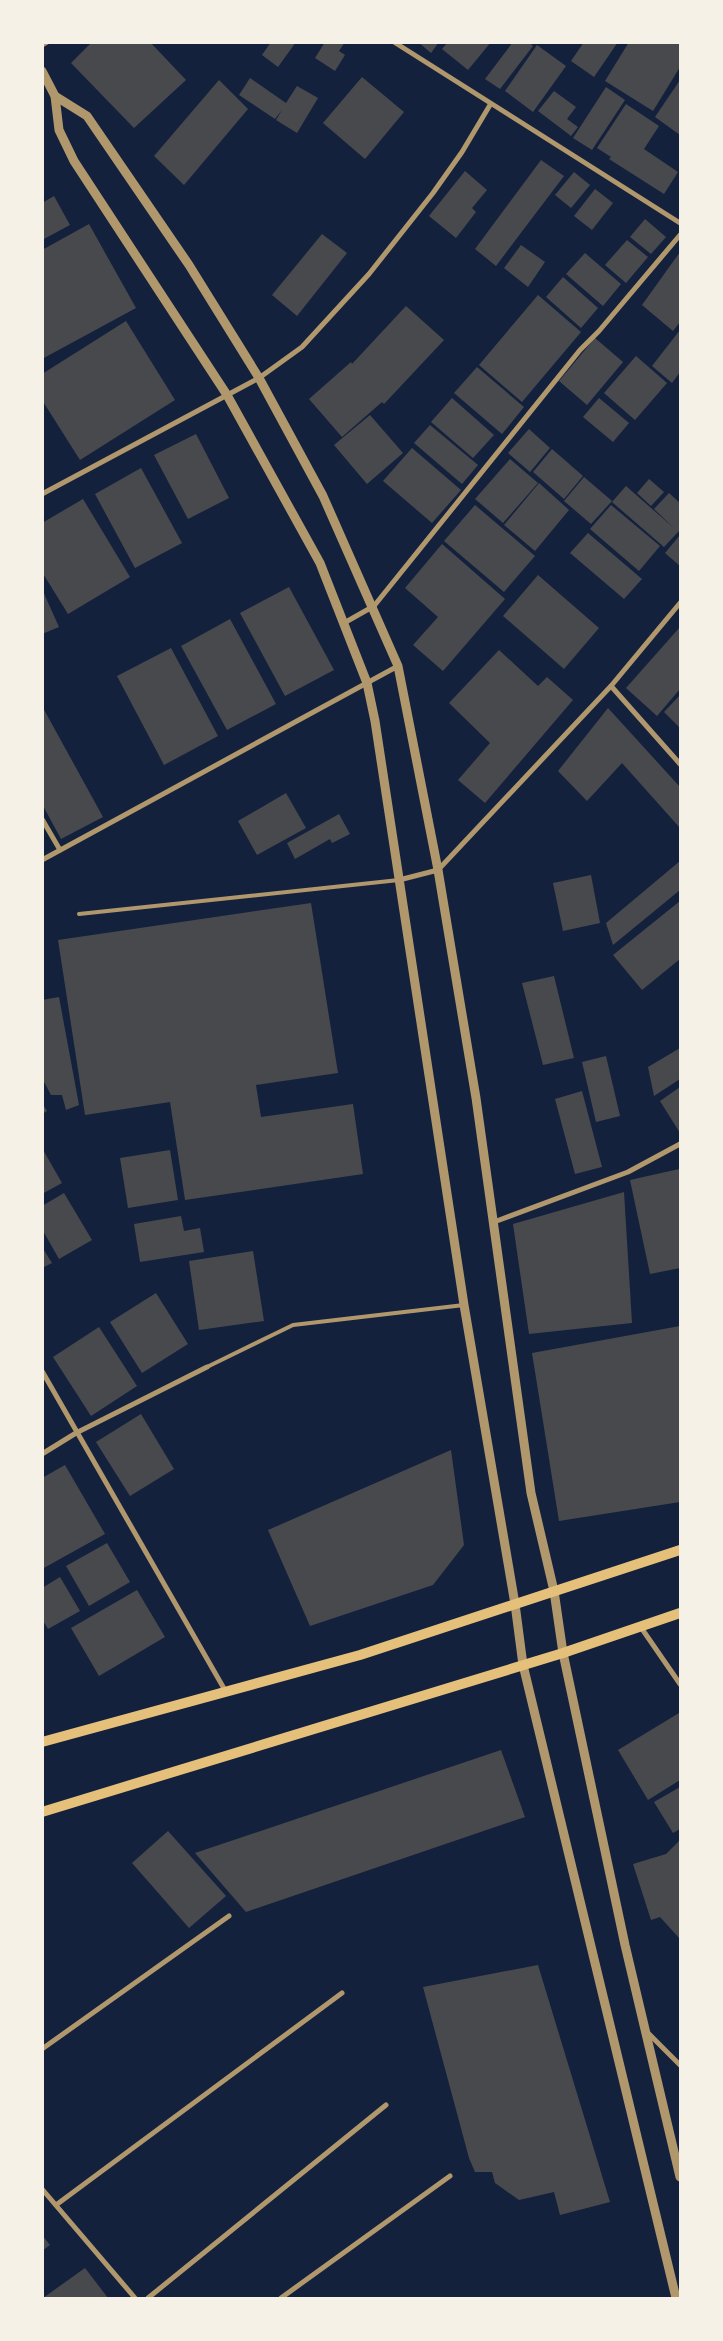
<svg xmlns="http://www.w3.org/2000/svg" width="723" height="2341" viewBox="0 0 723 2341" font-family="'Fira Sans',sans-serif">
  <rect width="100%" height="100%" fill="#14213d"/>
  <g fill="#48494c">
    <polygon points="92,42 150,42 186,80 134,128 71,63"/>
    <polygon points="271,42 296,42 278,67 262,55"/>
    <polygon points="325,42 329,44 345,42 339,51 345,55 335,71 315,58"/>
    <polygon points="418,42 439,42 431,53"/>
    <polygon points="448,42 491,42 468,70 442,49"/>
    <polygon points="513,42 529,42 533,46 500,89 485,79"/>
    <polygon points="584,42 618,42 594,77 571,61"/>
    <polygon points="629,42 680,42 680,67 653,111 605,81"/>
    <polygon points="537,45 566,66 533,112 505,91"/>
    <polygon points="362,77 404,112 365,159 323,123"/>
    <polygon points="250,78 286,103 297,86 318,98 297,133 276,120 282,110 275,119 239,95"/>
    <polygon points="219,80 248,109 184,185 154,156"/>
    <polygon points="680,80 680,135 655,117"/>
    <polygon points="606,87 625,100 592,150 573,138"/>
    <polygon points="554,91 576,107 567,119 578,127 571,136 538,111"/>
    <polygon points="626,104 659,126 644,149 678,172 664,194 609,159 611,157 597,148"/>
    <polygon points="541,160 564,176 496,266 475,249"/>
    <polygon points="465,171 487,190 472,208 476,212 456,238 429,216"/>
    <polygon points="574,172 590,185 571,208 555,195"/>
    <polygon points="595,189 613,203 592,230 574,216"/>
    <polygon points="54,196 70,225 42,240 42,203"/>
    <polygon points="645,219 666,237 651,254 630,237"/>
    <polygon points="89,224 136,308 42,359 42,250"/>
    <polygon points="322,234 347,253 297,316 272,295"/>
    <polygon points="627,240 648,257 626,283 605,265"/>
    <polygon points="521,245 545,262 528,287 504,268"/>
    <polygon points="680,252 680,322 673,331 642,305"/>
    <polygon points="585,253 621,284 603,306 566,274"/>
    <polygon points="563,277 598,308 581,328 546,297"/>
    <polygon points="538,295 581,332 522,402 479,365"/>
    <polygon points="406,306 444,340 384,404 382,402 342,437 309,399 351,362 352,364"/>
    <polygon points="126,321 175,400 80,460 42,400 42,374"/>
    <polygon points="680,330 680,372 672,383 652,366"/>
    <polygon points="595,338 623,362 587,405 559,381"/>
    <polygon points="636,356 667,383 635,420 604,393"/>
    <polygon points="477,367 524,407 502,434 454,393"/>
    <polygon points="452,398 494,435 473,458 431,422"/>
    <polygon points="599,398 629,423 613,442 583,417"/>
    <polygon points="370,415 403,453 367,484 334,445"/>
    <polygon points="430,425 478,465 462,484 414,443"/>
    <polygon points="529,429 550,448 530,472 508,453"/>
    <polygon points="196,434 229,498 188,519 154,455"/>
    <polygon points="412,448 461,490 432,523 383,481"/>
    <polygon points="552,449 583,476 564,499 533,472"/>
    <polygon points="510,459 538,483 503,523 475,499"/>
    <polygon points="141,468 182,543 135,568 95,494"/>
    <polygon points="584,477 612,501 591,524 564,501"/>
    <polygon points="649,479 664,492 651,506 637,493"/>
    <polygon points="539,483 569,510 535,551 504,525"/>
    <polygon points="626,486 675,529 654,509 669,493 680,503 680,532 679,531 664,547 612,502"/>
    <polygon points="83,499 130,577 68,614 42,572 42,523"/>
    <polygon points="475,505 535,556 504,592 444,541"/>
    <polygon points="611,505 660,546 639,571 590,529"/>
    <polygon points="588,533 642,579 624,599 570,553"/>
    <polygon points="680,535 680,566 665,553"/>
    <polygon points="442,544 505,599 443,671 413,645 438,617 405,588"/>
    <polygon points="538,575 599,628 564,669 503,616"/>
    <polygon points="289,587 334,670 285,696 240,613"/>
    <polygon points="42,589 59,627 42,634"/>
    <polygon points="230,619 276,704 227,730 181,646"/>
    <polygon points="680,627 680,689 657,716 626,688"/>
    <polygon points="171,648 218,736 164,765 117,676"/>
    <polygon points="499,650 538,686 547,677 573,700 485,803 458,780 490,743 449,703"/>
    <polygon points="680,695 680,728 664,712"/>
    <polygon points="42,706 103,817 61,839 42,804"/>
    <polygon points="608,708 680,787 680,828 622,763 587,801 558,771"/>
    <polygon points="286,793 306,828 257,855 238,821"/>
    <polygon points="339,814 350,834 332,843 330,839 295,859 287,843"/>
    <polygon points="680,861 680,890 613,945 606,923"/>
    <polygon points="591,875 600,923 563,931 553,883"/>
    <polygon points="680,901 680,959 642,990 613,955"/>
    <polygon points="311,903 338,1073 256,1085 261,1117 353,1104 363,1174 185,1200 170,1102 85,1115 58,940"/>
    <polygon points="554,976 574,1058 543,1065 522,983"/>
    <polygon points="59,997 79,1105 66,1110 62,1095 51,1095 42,1078 42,1000"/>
    <polygon points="680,1048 680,1079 654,1096 648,1067"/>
    <polygon points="606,1056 620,1116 596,1122 582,1062"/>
    <polygon points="680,1087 680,1133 660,1101"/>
    <polygon points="582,1091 602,1167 575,1174 555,1099"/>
    <polygon points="42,1103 47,1111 42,1114"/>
    <polygon points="42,1148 62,1183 42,1194"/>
    <polygon points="170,1150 178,1200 128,1208 120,1158"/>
    <polygon points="679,1169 680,1178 680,1268 650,1274 630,1180"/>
    <polygon points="624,1192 632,1323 529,1334 513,1224"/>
    <polygon points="64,1193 92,1240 59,1259 42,1229 42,1206"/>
    <polygon points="181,1216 184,1231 200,1228 204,1252 140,1262 134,1224"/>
    <polygon points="42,1247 52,1263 42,1268"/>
    <polygon points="253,1251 264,1321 199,1330 189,1261"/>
    <polygon points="156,1293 188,1344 142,1373 110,1322"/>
    <polygon points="680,1326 680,1502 559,1521 532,1353"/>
    <polygon points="99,1327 137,1386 91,1416 53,1357"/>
    <polygon points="141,1414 174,1469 130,1496 96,1442"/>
    <polygon points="451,1450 464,1545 433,1585 310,1626 268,1530"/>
    <polygon points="65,1465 105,1534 42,1569 42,1478"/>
    <polygon points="107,1543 130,1582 89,1606 66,1566"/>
    <polygon points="60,1577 80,1611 48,1629 42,1619 42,1588"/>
    <polygon points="137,1590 165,1637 99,1676 71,1628"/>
    <polygon points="679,1713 680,1780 648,1800 618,1750"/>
    <polygon points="501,1750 525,1817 246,1912 195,1853"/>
    <polygon points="680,1787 680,1829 673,1833 654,1802"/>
    <polygon points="168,1831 226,1896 189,1928 132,1863"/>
    <polygon points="680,1840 680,1939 660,1917 651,1920 633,1864 666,1854"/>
    <polygon points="538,1965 610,2202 560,2215 554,2192 519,2200 495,2183 492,2172 475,2172 469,2158 423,1987"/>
    <polygon points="42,2235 50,2245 42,2251"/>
    <polygon points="85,2268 108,2298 43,2298"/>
  </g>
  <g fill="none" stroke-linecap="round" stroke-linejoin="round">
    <g stroke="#b1986c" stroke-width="4">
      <polyline points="79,914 399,880"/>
      <polyline points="207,1367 293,1325 464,1305"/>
    </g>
    <g stroke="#b1986c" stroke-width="5">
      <polyline points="394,42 680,223"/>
      <polyline points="42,45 47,42"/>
      <polyline points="42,494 259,378 302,347 369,274 433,193 462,152 490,105"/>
      <polyline points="344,623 374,606 580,350 599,331 680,235"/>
      <polyline points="611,686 680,764"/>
      <polyline points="42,819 60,850"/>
      <polyline points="42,860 398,666"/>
      <polyline points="399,880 438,870 611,686 680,603"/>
      <polyline points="494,1222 628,1172 680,1144"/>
      <polyline points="42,1371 226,1692"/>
      <polyline points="42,1454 76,1433 207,1367"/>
      <polyline points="640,1626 680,1684"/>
      <polyline points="647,2032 680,2065"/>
      <polyline points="42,2049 229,1916"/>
      <polyline points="42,2189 135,2298"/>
      <polyline points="56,2205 342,1993"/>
      <polyline points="148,2298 386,2105"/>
      <polyline points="281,2298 450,2176"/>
    </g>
    <g stroke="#b1986c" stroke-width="9">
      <polyline points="42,71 55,96 59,130 74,161 227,395 320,563 367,683 375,721 464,1305 515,1604 523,1665 676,2298"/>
      <polyline points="55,96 87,116 189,265 259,378 323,496 398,666 438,870 476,1098 531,1493 554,1591 563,1653 625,1945 680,2177"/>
    </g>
    <g stroke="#e5c07b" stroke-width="10">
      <polyline points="42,1742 360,1655 680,1550"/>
      <polyline points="42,1812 563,1653 680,1613"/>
    </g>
  </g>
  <rect width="723" height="2341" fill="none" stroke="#f6f1e7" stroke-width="88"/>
</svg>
